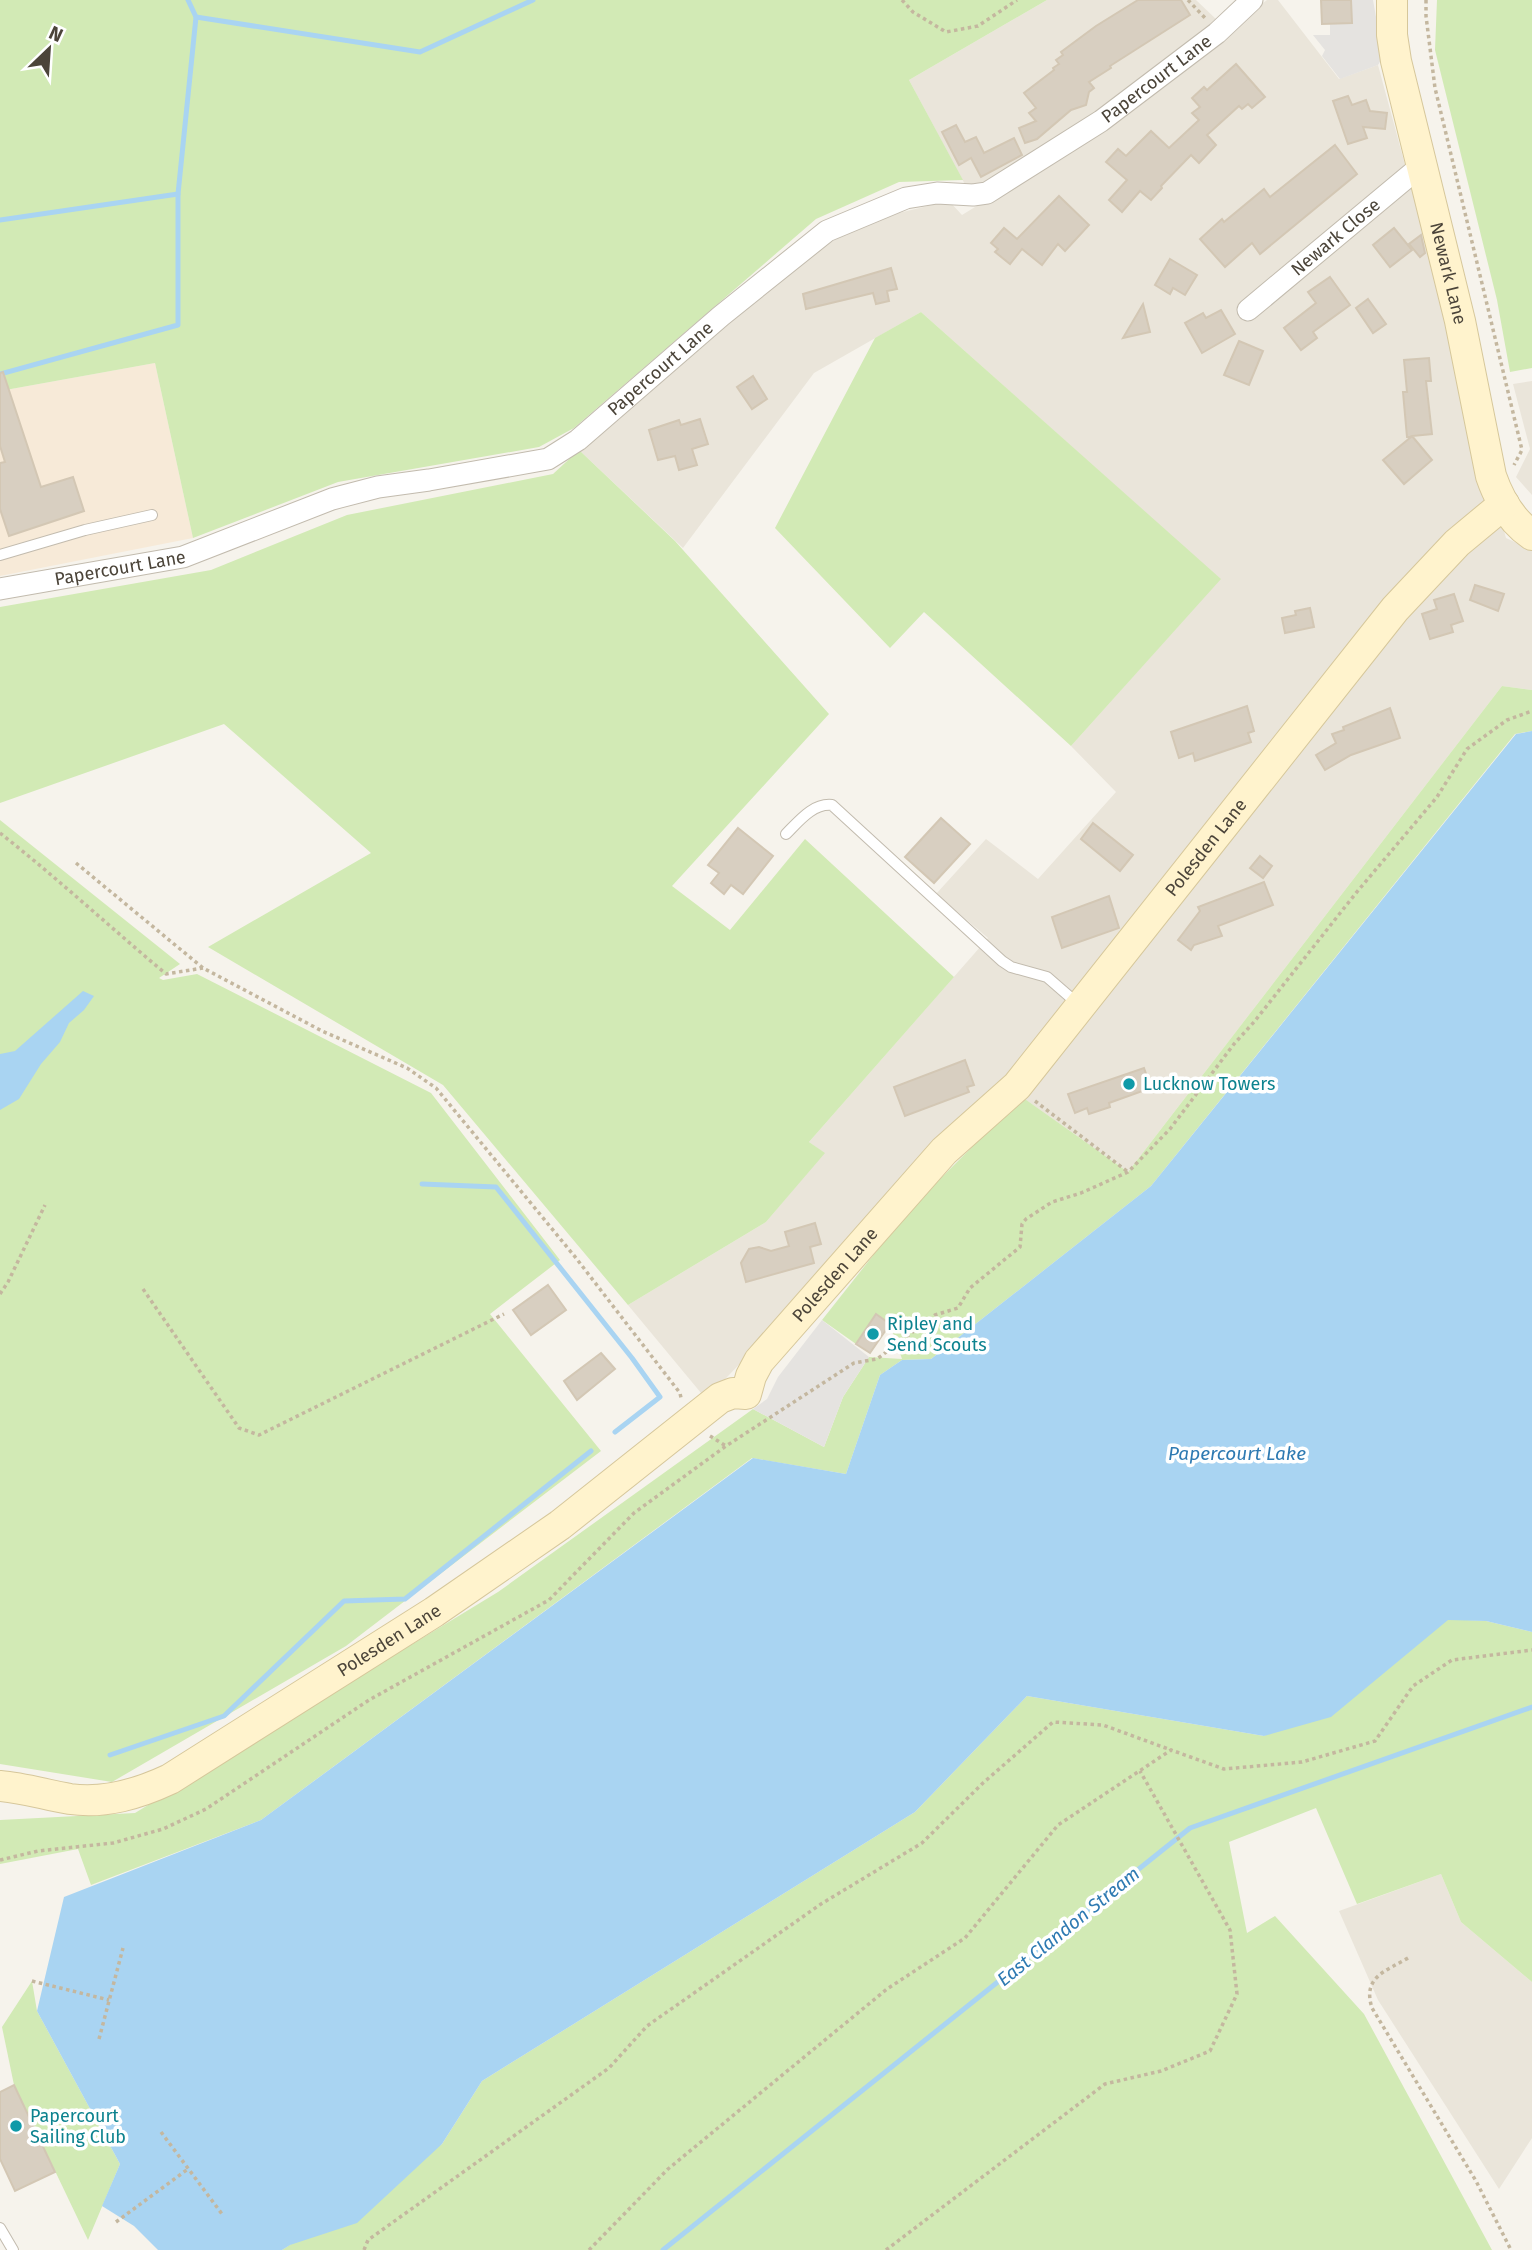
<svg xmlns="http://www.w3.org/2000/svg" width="1532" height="2250" viewBox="0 0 1532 2250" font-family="'Fira Sans',sans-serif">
  <rect width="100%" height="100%" fill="#f6f3ec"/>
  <g fill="#eae5da">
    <polygon points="1047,0 1196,0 1217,20 1093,116 969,192 909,80"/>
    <polygon points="1267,0 1278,0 1339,79 1378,65 1506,538 1532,550 1532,690 1502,686 1128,1172 1006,1086 706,1399 628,1305 766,1222 824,1153 809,1142 988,938 936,894 986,839 1038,879 1116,792 1071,746 1220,579 921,312 814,373 683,548 579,450 806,258 865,221 949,201 962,215 1106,127"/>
    <polygon points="1532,381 1532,495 1516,477 1530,449 1513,384"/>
    <polygon points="1441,1874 1461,1922 1532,1982 1532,2138 1499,2189 1378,2000 1339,1911"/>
  </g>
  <polygon fill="#f7ead8" points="155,363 193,538 0,576 0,391"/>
  <g fill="#d2eab5">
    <polygon points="0,0 1047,0 909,80 963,180 899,182 816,219 574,428 539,447 338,482 193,538 155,363 0,391"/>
    <polygon points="1437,0 1532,0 1532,368 1510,372 1497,300 1435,50"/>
    <polygon points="921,312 1221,579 1071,746 924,612 890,648 775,528 875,338"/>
    <polygon points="579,450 675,541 829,714 672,886 730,930 805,839 954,977 809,1142 825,1153 766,1222 628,1305 443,1085 208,947 371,853 224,724 0,803 0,607 211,570 347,515 553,474"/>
    <polygon points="1502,686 1532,690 1532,731 1515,734 1151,1186 931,1359 902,1360 880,1375 846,1474 752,1458 261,1820 91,1885 78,1849 0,1864 0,1820 135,1813 498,1592 753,1409 824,1447 843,1397 869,1357 902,1359 890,1324 876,1314 856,1344 822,1320 909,1210 1022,1097 1128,1172"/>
    <polygon points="0,820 180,964 159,978 163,980 197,974 431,1093 560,1260 490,1314 601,1451 346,1646 112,1782 0,1764"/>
    <polygon points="1448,1619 1486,1621 1532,1632 1532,1982 1461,1922 1441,1874 1357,1904 1316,1808 1229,1842 1247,1933 1275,1916 1364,2014 1492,2250 282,2250 442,2144 482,2081 915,1812 1027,1696 1264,1736"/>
    <polygon points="32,1981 37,2011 120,2164 88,2240 14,2085 2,2027"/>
  </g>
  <g fill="#e5e3e0">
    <polygon points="1351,0 1373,0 1383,57 1378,65 1340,79 1322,56 1325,50 1313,35 1330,35 1330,24 1352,23"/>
    <polygon points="822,1320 869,1357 843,1397 824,1447 753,1409 767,1399 778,1377"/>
  </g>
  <g fill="#a9d4f2">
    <polygon points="1532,731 1532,1632 1486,1621 1448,1620 1331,1717 1264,1736 1027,1696 915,1812 482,2081 442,2144 357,2223 290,2245 282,2250 158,2250 134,2226 102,2206 120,2164 37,2011 64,1897 261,1820 753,1458 846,1474 880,1375 902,1360 931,1359 1151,1186 1516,734"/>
    <polygon points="83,991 94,996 84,1010 69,1023 60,1042 41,1064 19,1099 0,1110 0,1054 15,1051"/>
  </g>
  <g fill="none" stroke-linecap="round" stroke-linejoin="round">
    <g stroke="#a9d4f2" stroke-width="5">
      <polyline points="188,0 196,17"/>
      <polyline points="0,220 178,194"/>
      <polyline points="0,374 178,325 178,194 196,17 420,52 533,0"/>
      <polyline points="422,1184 496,1187 632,1358 660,1397 615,1432"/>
      <polyline points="110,1755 224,1716 344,1601 405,1599 591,1451"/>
      <polyline points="663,2250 1190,1828 1532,1707"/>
    </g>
  </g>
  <g fill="#d8cfc1" stroke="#d3c7b4" stroke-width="2">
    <polygon points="1138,0 1181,0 1190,15 1110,66 1111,68 1089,82 1094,88 1089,92 1086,105 1071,110 1037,139 1025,143 1019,128 1036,121 1029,113 1036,108 1024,93 1054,70 1053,68 1059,64 1056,60 1063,55 1061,52 1096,26"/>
    <polygon points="1321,0 1351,0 1352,23 1322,24"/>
    <polygon points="1236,64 1265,97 1252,108 1248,104 1242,109 1239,106 1207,135 1216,145 1199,163 1191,155 1161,186 1162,188 1151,200 1140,191 1122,212 1109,200 1127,180 1106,162 1118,149 1126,156 1151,131 1169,148 1199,120 1192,113 1200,107 1192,98 1204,87 1207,90"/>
    <polygon points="1348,96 1352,105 1366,100 1370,111 1387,113 1385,129 1363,127 1367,138 1348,144 1333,101"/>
    <polygon points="956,125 965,142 976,137 984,153 1014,138 1022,155 981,177 971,158 959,165 942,132"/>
    <polygon points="1335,145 1357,174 1260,254 1252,243 1225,267 1200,239 1222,219 1224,222 1264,189 1270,197"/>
    <polygon points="1059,196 1089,225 1065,251 1058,244 1042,265 1022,249 1010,264 995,252 998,249 991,243 1004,228 1017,239"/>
    <polygon points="1394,228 1412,250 1390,267 1373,245"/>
    <polygon points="1421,235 1425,253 1420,257 1409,244"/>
    <polygon points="1170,259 1197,275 1185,295 1173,288 1170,294 1155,285"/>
    <polygon points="891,268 897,289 887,291 889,301 876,304 873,293 806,309 803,294"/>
    <polygon points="1330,277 1350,305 1313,332 1317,338 1301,350 1284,328 1316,303 1308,292"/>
    <polygon points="1368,299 1386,324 1373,333 1356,308"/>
    <polygon points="1143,304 1150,332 1123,338"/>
    <polygon points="1221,310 1235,334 1202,353 1185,323 1203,313 1206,318"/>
    <polygon points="1239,341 1263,351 1249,385 1224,375"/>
    <polygon points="1429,358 1431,381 1426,381 1432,434 1412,436 1432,460 1404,484 1383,460 1411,437 1407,437 1403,392 1407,392 1404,360"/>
    <polygon points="3,372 41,487 73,477 84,511 9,536 0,509 0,463 5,462 0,446 0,373"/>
    <polygon points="753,376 767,399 752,409 737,387"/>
    <polygon points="700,419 708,444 692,449 697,465 679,470 675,456 658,460 649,430 679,420 681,425"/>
    <polygon points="1475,585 1504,594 1498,611 1470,600"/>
    <polygon points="1454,594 1463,621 1451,625 1453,632 1430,639 1422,614 1437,609 1434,600"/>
    <polygon points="1310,608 1314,627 1285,633 1282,618 1296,615 1295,611"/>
    <polygon points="1247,706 1254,731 1248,733 1251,742 1195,761 1193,753 1179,758 1171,732"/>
    <polygon points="1390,708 1400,738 1351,755 1325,770 1316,755 1336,743 1332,734 1344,730 1343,727"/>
    <polygon points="941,818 970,844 934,883 905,857"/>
    <polygon points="1093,823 1133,855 1120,871 1081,839"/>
    <polygon points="738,828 773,856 743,894 731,885 724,894 711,883 719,873 708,865"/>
    <polygon points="1260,856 1272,866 1263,878 1250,868"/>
    <polygon points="1264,882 1273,905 1218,926 1222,936 1194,945 1191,950 1178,940 1200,911 1198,907"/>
    <polygon points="1109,896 1119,928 1062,948 1052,917"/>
    <polygon points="965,1060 974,1085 967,1087 969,1092 905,1116 894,1087"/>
    <polygon points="1144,1068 1151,1088 1109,1103 1110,1107 1089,1114 1087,1108 1075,1113 1068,1094"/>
    <polygon points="815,1223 821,1244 810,1247 814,1263 746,1282 741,1263 749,1249 759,1247 771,1251 789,1246 785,1232"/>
    <polygon points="548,1285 566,1310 531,1335 513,1310"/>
    <polygon points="876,1314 890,1324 870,1353 856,1344"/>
    <polygon points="601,1353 615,1369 577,1400 564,1381"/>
    <polygon points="14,2085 55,2172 15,2191 0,2159 0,2092"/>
  </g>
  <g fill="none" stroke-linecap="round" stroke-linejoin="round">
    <defs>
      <g id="lane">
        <polyline points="0,555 85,530 152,515"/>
        <path d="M786 834C799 821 813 803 832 805L1002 961 1011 967 1047 977 1078 1004"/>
        <polyline points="0,2228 13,2250"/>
      </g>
      <g id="street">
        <path id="s1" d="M1248 310 1422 165"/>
        <path id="s2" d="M0 589 183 557 332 499 378 487 429 480 548 459 578 440 721 316 827 231 906 198 937 193 973 195 987 193 1101 121 1217 33 1252 0"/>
      </g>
      <g id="secondary">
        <path id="s3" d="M1392 0V35L1396 61 1460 321 1491 476C1499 499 1511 521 1532 535"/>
        <path id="s4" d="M0 1786C24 1788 46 1795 70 1799 105 1804 138 1794 170 1779L434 1612 560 1525 720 1398 733 1393 746 1394 751 1376 759 1361 944 1151 1017 1086 1395 609 1457 543 1504 504"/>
      </g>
    </defs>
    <use href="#lane" stroke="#c2bbae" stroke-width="12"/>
    <use href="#street" stroke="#c2bbae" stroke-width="23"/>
    <use href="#secondary" stroke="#d6c79b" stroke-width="32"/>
    <g stroke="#c4b79f" stroke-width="3.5" stroke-dasharray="3.5 3.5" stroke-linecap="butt">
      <polyline points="902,0 913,12 946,32 978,26 1017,0"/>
      <polyline points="1188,0 1206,19"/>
      <polyline points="1426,0 1426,16 1435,88 1522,450 1514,465"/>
      <path d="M0 833C57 878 110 927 166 974L203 968"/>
      <polyline points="76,863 203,968 322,1031 407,1068 436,1088 576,1258 680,1393 681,1398"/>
      <polyline points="1035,1101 1128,1172"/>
      <polyline points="143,1289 239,1428 259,1435 504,1314"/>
      <polyline points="0,1294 8,1282 45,1205"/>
      <polyline points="710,1436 726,1446"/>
      <polyline points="0,1860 38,1851 113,1843 163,1829 206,1809 369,1700 549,1600 634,1513 726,1446 854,1363 877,1359 935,1315 958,1308 970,1288 1020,1247 1022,1224 1026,1219 1052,1202 1081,1193 1128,1172 1170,1129 1234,1044 1254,1022 1356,893 1437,797 1467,749 1507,720 1532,711"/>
      <path d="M1408 1958C1386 1971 1362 1977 1372 2008L1476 2181 1511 2250"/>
      <polyline points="32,1981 109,2000"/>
      <polyline points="99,2039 123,1948"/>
      <polyline points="161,2132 222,2214"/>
      <polyline points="116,2222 188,2169"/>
      <polyline points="364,2250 368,2240 609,2068 647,2026 821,1904 922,1843 983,1783 1053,1722 1103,1725 1171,1750"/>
      <polyline points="589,2250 668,2169 887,1989 965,1938 1058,1825 1171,1750 1224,1769 1302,1762 1375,1741 1413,1686 1452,1660 1532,1650"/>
      <polyline points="886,2250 1105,2084 1161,2071 1210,2051 1237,1994 1230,1930 1140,1771"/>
    </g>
    <use href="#lane" stroke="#fff" stroke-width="10"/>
    <use href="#street" stroke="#fff" stroke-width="21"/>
    <use href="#secondary" stroke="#fff3cd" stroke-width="30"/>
  </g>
  <g fill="#0f9aa8" stroke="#fff" stroke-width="2.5">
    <circle cx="1129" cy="1084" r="7"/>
    <circle cx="873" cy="1334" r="7"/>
    <circle cx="16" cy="2126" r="7"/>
  </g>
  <g text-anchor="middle" stroke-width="7" stroke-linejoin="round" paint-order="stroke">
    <g font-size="18" fill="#4b4439" stroke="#fff">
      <text dy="6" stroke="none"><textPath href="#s2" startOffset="1298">Papercourt Lane</textPath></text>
      <text dy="6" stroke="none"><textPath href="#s1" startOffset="114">Newark Close</textPath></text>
      <text dy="6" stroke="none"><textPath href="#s3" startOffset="280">Newark Lane</textPath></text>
      <text dy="6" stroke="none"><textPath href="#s2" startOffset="710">Papercourt Lane</textPath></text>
      <text dy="6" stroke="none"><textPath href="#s2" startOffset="122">Papercourt Lane</textPath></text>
      <text dy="6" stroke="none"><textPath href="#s4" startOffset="1589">Polesden Lane</textPath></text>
      <text dy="6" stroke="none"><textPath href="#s4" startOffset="1022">Polesden Lane</textPath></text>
      <text dy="6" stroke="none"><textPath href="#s4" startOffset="434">Polesden Lane</textPath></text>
    </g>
    <g font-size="18" fill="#0d838f" stroke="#fff" text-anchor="start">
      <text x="1143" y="1090">Lucknow Towers</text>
      <text x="887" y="1330">Ripley and<tspan x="887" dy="21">Send Scouts</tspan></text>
      <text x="30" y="2122">Papercourt<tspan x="30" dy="21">Sailing Club</tspan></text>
    </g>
    <g font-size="19" font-style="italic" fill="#2e7ab2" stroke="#fff">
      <text x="1237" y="1460">Papercourt Lake</text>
      <text transform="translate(1068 1926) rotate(-39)" y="7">East Clandon Stream</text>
    </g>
  </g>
  <g transform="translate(49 49) rotate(25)" stroke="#ffffff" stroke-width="5" paint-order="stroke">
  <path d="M0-5L12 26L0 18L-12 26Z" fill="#4b4439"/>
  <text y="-10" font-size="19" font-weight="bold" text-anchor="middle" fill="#4b4439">N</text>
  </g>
</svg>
